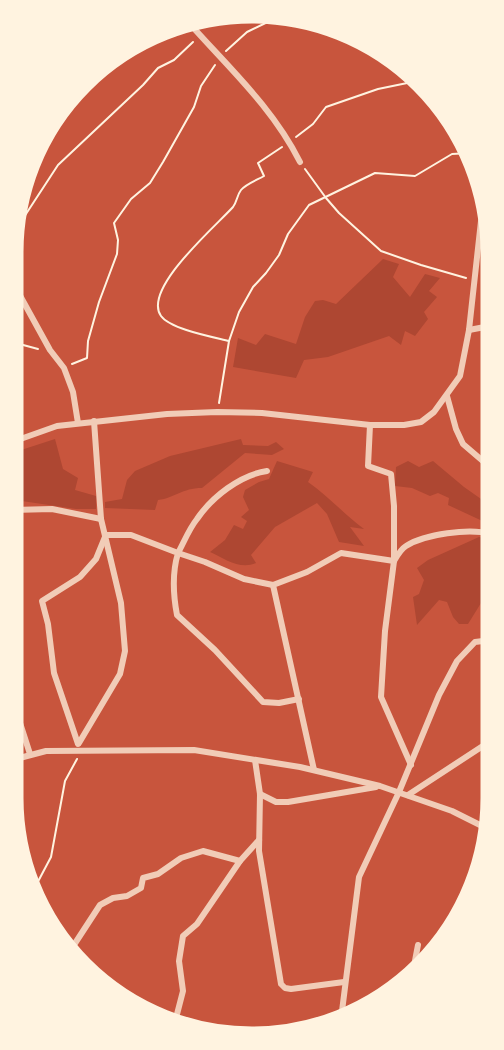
<svg xmlns="http://www.w3.org/2000/svg" width="504" height="1050" viewBox="0 0 504 1050" font-family="Manrope,sans-serif">
  <rect width="100%" height="100%" fill="#c8553d"/>
  <g fill="#ae4732">
    <polygon points="383,259 399,264 393,277 410,297 425,274 440,278 429,291 437,297 424,312 428,319 415,336 405,331 401,345 389,336 328,357 304,360 296,378 233,367 238,338 256,345 265,334 296,344 305,317 315,301 323,300 336,304"/>
    <polygon points="55,439 63,469 78,478 75,490 96,496 96,509 76,509 15,500 12,502 12,453"/>
    <path d="M241 439 243 445 268 446 276 442 284 449 272 455 245 453 202 488C182 488 175 498 158 500L155 510 105 508V502L122 499 127 480 135 471 170 456Z"/>
    <path d="M277 461 313 472 308 482C328 496 344 514 364 529L350 527 364 546 339 542 327 514 317 503 275 527 251 555 256 563C240 570 225 559 210 552L225 540 234 525 243 529 247 521 241 517 249 510 243 497 245 490 259 482 269 479Z"/>
    <polygon points="408,461 419,467 433,461 464,487 491,506 491,525 448,505 449,498 438,493 430,496 412,488 395,486 396,467"/>
    <polygon points="479,537 491,540 491,605 481,603 468,624 459,624 453,617 447,602 439,600 417,625 413,597 419,594 424,580 417,568 428,560"/>
  </g>
  <g fill="none" stroke-linecap="round" stroke-linejoin="round">
    <g stroke="#fff3e0" stroke-width="2">
      <polyline points="226,51 247,32 278,17"/>
      <polyline points="296,137 313,124 326,107 378,89 417,81"/>
      <polyline points="470,154 474,183 482,191"/>
      <polyline points="305,169 326,198 339,213 381,251 421,265 466,278"/>
      <polyline points="18,220 24,217 58,165 143,85 158,68 174,60 193,42"/>
      <path d="M229 341C213 337 170 329 161 316 142 289 216 226 233 207 237 202 237 195 241 190 246 184 257 180 264 176L258 163 282 147"/>
      <polyline points="12,342 38,349"/>
      <polyline points="72,364 87,358 88,341 99,302 117,254 118,240 114,223 131,199 150,183 163,162 194,107 201,86 215,65"/>
      <polyline points="219,403 229,341 239,312 253,287 266,273 279,255 288,234 309,205 375,173 415,176 452,154 470,153"/>
      <polyline points="33,891 51,857 65,781 77,759"/>
    </g>
    <g stroke="#f1ccb7" stroke-width="6">
      <path d="M190 24C230 69 273 108 300 162"/>
      <polyline points="12,281 50,350 64,368 73,392 78,423"/>
      <polyline points="469,330 490,326"/>
      <polyline points="447,396 456,429 463,444 491,468"/>
      <polyline points="370,425 368,466 391,474 394,506 394,561 385,631 381,697 411,765"/>
      <polyline points="12,442 57,426 167,414 217,412 262,413 370,425 404,425 421,422 434,412 460,376 469,330 481,221 486,205"/>
      <path d="M267 471C240 475 212 497 197 519 189 529 184 542 178 553L205 562 244 579 273 585"/>
      <polyline points="12,510 52,509 101,519"/>
      <path d="M106 535H131L178 553C172 573 173 594 177 615L215 650 263 702 279 703 299 699"/>
      <polyline points="12,716 20,723 30,754"/>
      <polyline points="79,743 120,674 125,651 121,603 101,519 94,421"/>
      <polyline points="78,744 54,673 48,624 42,601 80,577 96,559 105,537"/>
      <polyline points="12,760 46,751 194,750 300,767 380,786 452,811 486,828"/>
      <polyline points="255,760 260,794 259,851 281,984 285,988 291,989 344,982"/>
      <path d="M314 770 273 585 307 572 341 553 394 561C397 556 401 549 406 546 425 534 469 528 491 534"/>
      <polyline points="260,794 276,802 288,802 376,787"/>
      <polyline points="408,795 492,740"/>
      <polyline points="461,911 482,849"/>
      <polyline points="70,951 100,905 113,898 127,896 141,888 143,878 158,874 181,858 203,851 240,861"/>
      <polyline points="413,971 418,945"/>
      <polyline points="341,1019 359,877 399,792 439,695 457,661 475,642 491,640"/>
      <polyline points="175,1022 183,991 179,961 183,936 197,924 240,861 259,840"/>
    </g>
  </g>
  <path d="M0 0H504V1050H0ZM252 22H252A230 230 0 0 1 482 252V798A230 230 0 0 1 252 1028H252A230 230 0 0 1 22 798V252A230 230 0 0 1 252 22Z" fill="#fff3e0" fill-rule="evenodd"/>
  <path fill="none" stroke="#fff3e0" stroke-width="3" d="M252 22H252A230 230 0 0 1 482 252V798A230 230 0 0 1 252 1028H252A230 230 0 0 1 22 798V252A230 230 0 0 1 252 22Z"/>
</svg>
